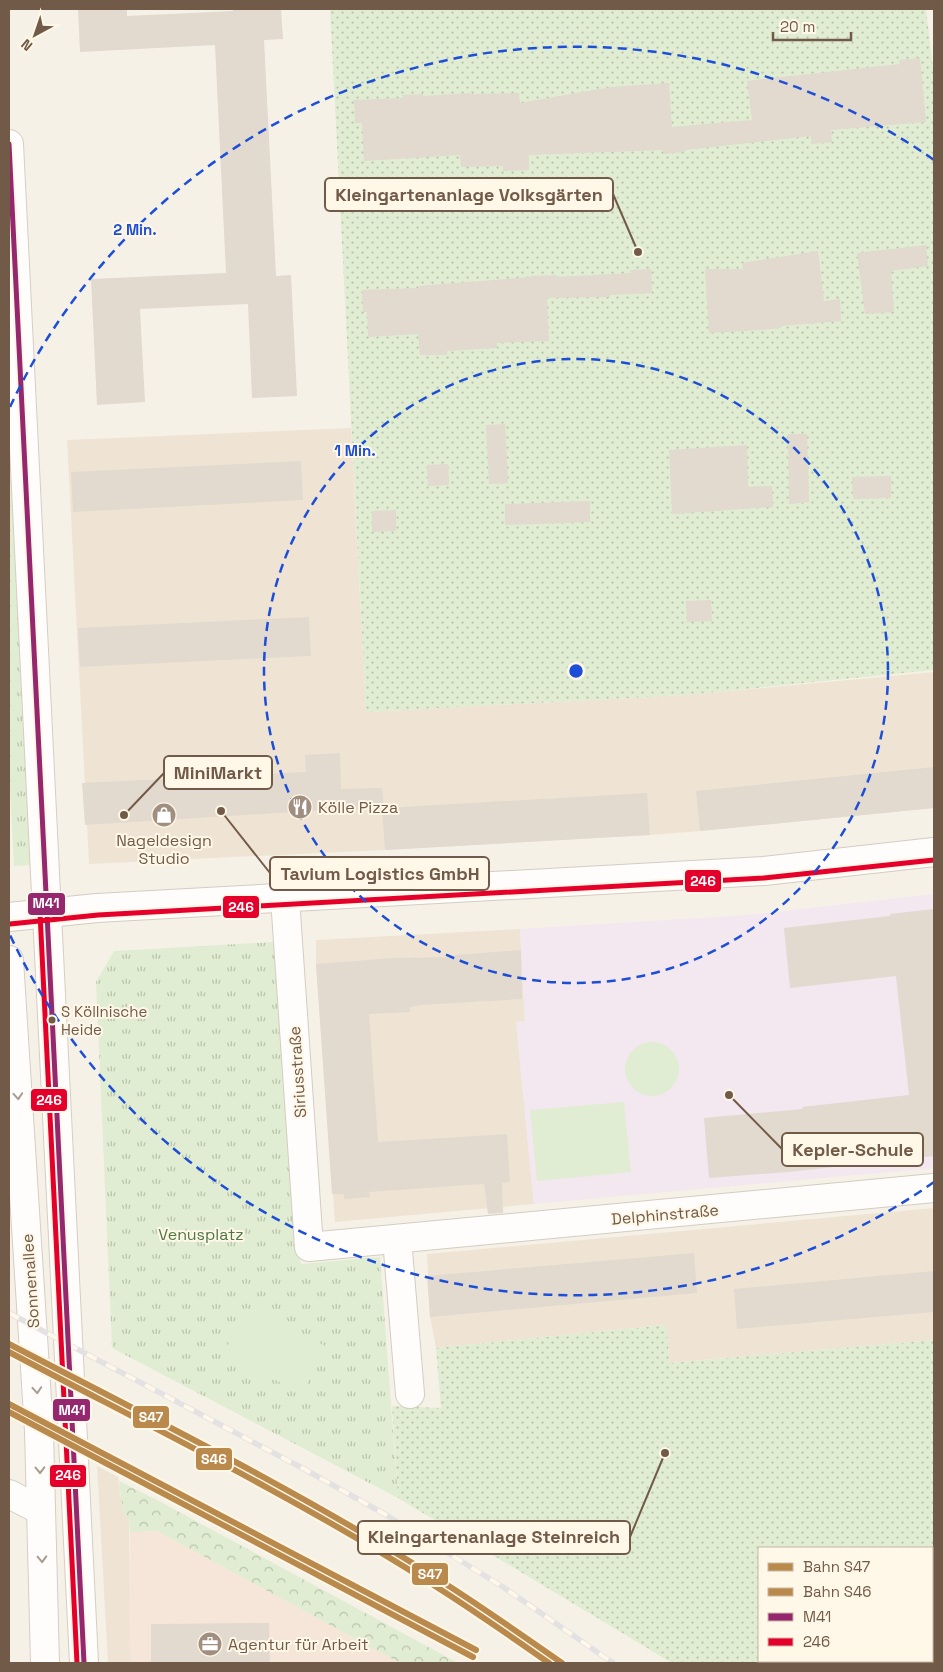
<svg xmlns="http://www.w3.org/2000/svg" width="943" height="1672" viewBox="0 0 943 1672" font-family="'Space Grotesk',sans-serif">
  <defs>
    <pattern id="grass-tufts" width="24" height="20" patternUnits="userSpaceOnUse" patternTransform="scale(1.25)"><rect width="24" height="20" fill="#e0edd2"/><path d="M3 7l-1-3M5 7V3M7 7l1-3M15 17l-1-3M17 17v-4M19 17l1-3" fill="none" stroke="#bac3ac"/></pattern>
    <pattern id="forest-crowns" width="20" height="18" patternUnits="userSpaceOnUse" patternTransform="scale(1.25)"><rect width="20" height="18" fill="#e0edd2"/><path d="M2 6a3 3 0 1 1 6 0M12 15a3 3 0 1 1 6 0" fill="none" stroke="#bac3ac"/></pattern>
    <pattern id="garden-dots" width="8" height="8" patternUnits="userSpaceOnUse" patternTransform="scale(1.25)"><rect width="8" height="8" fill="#e0edd2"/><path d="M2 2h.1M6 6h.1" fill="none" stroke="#bac3ac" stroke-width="1.8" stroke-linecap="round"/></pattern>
  </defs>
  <rect width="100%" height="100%" fill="#f6f1e7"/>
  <g fill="#efe4d4">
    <polygon points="351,428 366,712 686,695 934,672 934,808 700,831 650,835 385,850 89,864 67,440"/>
    <polygon points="520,929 525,1021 516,1022 534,1204 335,1222 316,965 316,940"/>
    <polygon points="934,1208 934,1340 670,1363 666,1325 436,1348 430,1317 427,1254"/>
    <polygon points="97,1466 118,1477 123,1513 129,1518 131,1663 108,1663"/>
  </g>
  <polygon fill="#f6e6da" points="157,1531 400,1663 131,1663 130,1532"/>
  <polygon fill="#f3e7f0" points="934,894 934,1168 534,1204 516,1022 525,1021 520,929 748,915"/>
  <g fill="url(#grass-tufts)">
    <polygon points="9,476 13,476 32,865 14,866 9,768"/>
    <polygon points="275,942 295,1230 301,1264 380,1257 398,1498 112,1348 96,982 114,951"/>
  </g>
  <polygon fill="url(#forest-crowns)" points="119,1481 159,1501 458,1663 400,1663 157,1531 130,1532 129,1518 123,1513"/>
  <g fill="url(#garden-dots)">
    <polygon points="330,9 926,9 934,76 934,670 686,695 366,712"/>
    <polygon points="666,1325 670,1363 934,1340 934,1553 932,1554 932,1548 759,1548 759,1661 810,1661 808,1663 672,1663 398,1498 392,1406 441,1408 436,1348"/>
  </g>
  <g fill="#e0edd2">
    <circle cx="652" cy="1069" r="27"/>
    <polygon points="624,1102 631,1172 537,1181 530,1110"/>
    <polygon points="246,1308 325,1346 303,1393 223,1355"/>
  </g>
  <g fill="#e2d9cf">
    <polygon points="78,9 127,9 127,16 233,11 233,9 281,9 283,39 264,40 276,276 291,275 297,396 252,398 248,304 140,309 145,402 97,405 91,279 226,273 215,45 80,52"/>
    <polygon points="920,58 926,122 831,130 832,142 812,144 811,136 685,150 685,152 664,154 663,150 529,155 529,170 503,171 503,166 461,167 460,155 364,161 362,123 355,123 354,100 403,98 402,95 423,94 423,96 470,93 470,94 519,93 520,103 611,87 669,83 672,127 752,120 747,81 900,64 899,60"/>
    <polygon points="926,245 928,266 891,271 894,312 865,314 857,253"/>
    <polygon points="818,251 824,301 840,299 841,321 781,326 781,328 761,330 709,333 705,269 743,269 742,263"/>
    <polygon points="651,269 652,293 610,295 610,297 547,298 549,341 497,343 497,348 447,351 447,355 420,355 418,334 368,337 367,312 363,312 362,290 418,288 418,286 531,277 531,276 556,275 556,277 631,273 630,270"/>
    <polygon points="505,424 508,483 489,484 486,425"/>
    <polygon points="788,434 807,434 809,502 789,504"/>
    <polygon points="747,445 748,487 772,486 773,507 672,514 669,450"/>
    <polygon points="301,461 303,500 73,512 71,472"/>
    <polygon points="448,464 449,485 428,486 427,465"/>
    <polygon points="891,476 891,498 853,499 852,477"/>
    <polygon points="590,501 590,522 505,525 505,504"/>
    <polygon points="396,510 396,531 372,532 372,511"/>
    <polygon points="711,600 712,621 687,622 686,601"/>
    <polygon points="309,617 311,656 80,667 78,628"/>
    <polygon points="340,753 341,789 382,788 384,808 647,793 650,835 385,850 382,809 326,810 85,825 82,783 306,772 305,755"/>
    <polygon points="934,767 934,808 700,831 696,791"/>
    <polygon points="934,909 934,1156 788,1172 709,1178 704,1118 803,1109 802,1107 909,1095 896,976 790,988 784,928 890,916 890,914"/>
    <polygon points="521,950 522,999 422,1005 410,1007 410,1012 369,1014 378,1142 507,1134 510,1182 502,1183 503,1213 488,1214 484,1184 369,1192 370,1197 344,1199 344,1194 332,1194 316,964 394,958 455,957 455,955"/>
    <polygon points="694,1253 697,1293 430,1317 427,1276"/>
    <polygon points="934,1271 934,1312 737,1329 734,1289"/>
    <polygon points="269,1623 270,1663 151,1663 151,1624"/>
  </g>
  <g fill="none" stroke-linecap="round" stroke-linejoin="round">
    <defs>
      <g id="street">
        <polyline points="285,898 309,1247 934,1188"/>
        <polyline points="9,917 97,908 764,871 934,852"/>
        <polyline points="397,1239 410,1394"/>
        <polyline points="9,1494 40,1510"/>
      </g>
      <g id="secondary">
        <polyline points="9,144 84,1663"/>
        <polyline points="9,960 39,1431 45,1663"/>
      </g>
    </defs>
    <use href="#street" stroke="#d4ccc2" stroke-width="30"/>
    <use href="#secondary" stroke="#d6cdc3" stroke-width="30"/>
    <use href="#street" stroke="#fefdfb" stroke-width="28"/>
    <use href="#secondary" stroke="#fefdfb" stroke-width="28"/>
    <defs>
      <polyline id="rail" points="9,1313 304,1469 388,1516 503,1587 613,1663"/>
    </defs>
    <use href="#rail" stroke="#e4e1e3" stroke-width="5.5"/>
    <use href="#rail" stroke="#fff7e7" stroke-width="4" stroke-dasharray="11" stroke-linecap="butt"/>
    <defs>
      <polyline id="bus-1" points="9,144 84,1663"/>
      <g id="bus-2">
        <polyline points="40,913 77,1663"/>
        <polyline points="10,924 98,915 764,878 934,860"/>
      </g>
    </defs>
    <use href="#bus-1" stroke="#fff7e7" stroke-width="9"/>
    <use href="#bus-2" stroke="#fff7e7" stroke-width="9"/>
    <use href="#bus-1" stroke="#95276e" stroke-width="5"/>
    <use href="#bus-2" stroke="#e4002b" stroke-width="5"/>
    <defs>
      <g id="rail-1">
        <path d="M9 1344C151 1418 295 1489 430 1574 475 1602 519 1633 562 1663"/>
        <polyline points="9,1404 476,1650"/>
      </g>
      <g id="rail-2">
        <path d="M9 1352C149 1426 293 1496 427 1581 469 1607 509 1635 549 1663"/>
        <polyline points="9,1412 473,1657"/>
      </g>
    </defs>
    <use href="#rail-1" stroke="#fff7e7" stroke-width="10"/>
    <use href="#rail-2" stroke="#fff7e7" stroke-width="10"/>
    <use href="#rail-1" stroke="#ba8a4d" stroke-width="6"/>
    <use href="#rail-2" stroke="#ba8a4d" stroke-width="6"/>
  </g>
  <defs><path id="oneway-chevron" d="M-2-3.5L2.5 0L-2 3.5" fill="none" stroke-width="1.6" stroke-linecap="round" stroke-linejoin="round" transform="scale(1.25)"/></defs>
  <g stroke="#aa9b90">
    <use href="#oneway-chevron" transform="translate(18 1096) rotate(86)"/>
    <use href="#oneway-chevron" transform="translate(37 1390) rotate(86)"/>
    <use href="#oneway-chevron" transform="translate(40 1470) rotate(89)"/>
    <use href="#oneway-chevron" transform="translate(42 1559) rotate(88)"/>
  </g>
  <g fill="none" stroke="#1d4ed8" stroke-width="2.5" stroke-dasharray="9 6">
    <circle cx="576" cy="671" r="312"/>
    <path d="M934 1182A624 624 0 0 1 10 935M10 407A624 624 0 0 1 934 160"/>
  </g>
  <defs>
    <symbol id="restaurant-disc" viewBox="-11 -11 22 22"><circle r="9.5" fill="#a08f80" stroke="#fff7e7"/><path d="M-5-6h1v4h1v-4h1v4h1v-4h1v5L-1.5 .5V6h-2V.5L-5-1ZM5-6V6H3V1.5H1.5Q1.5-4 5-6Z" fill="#fff"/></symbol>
    <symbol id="shop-disc" viewBox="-11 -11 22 22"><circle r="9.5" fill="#a08f80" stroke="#fff7e7"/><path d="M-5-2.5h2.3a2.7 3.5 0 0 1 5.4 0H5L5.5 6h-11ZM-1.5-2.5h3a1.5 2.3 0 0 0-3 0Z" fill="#fff"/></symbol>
    <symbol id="office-disc" viewBox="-11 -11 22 22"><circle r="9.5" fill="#a08f80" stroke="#fff7e7"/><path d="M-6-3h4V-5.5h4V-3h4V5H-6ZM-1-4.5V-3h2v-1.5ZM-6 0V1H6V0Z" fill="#fff"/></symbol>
  </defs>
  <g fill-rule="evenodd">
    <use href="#restaurant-disc" x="286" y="793" width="28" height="28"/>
    <use href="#shop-disc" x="150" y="801" width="28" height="28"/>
    <use href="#office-disc" x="196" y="1630" width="28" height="28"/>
  </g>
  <circle fill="#725a48" stroke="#fff7e7" stroke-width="2" cx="52" cy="1020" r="4.5"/>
  <g text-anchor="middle" stroke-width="4" stroke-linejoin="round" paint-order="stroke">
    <g font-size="15" fill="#725a48" stroke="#fff7e7" text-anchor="start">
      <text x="61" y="1017">S Köllnische<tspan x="61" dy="18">Heide</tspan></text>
    </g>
    <g font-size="16" fill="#725a48" stroke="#fff7e7" text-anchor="start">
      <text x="318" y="813">Kölle Pizza</text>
      <text x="164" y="846" text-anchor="middle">Nageldesign<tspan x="164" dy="18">Studio</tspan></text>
      <text x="228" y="1650">Agentur für Arbeit</text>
    </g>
    <g font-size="16" fill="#725a48" stroke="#fff7e7">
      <text transform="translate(297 1072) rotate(-94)" y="6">Siriusstraße</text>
      <text transform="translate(665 1214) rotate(-5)" y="6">Delphinstraße</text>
      <text transform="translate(30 1281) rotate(-94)" y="6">Sonnenallee</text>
    </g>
    <g font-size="16" fill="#4d7841" stroke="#fff7e7">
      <text x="201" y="1240">Venusplatz</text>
    </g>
  </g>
  <circle cx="576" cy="671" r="8" fill="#1d4ed8" stroke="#fff7e7" stroke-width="2.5"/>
  <g font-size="15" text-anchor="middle" font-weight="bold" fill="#1d4ed8" stroke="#fff7e7" stroke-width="4" stroke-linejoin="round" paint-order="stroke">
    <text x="135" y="235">2 Min.</text>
    <text x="355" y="456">1 Min.</text>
  </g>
  <path fill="none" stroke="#725a48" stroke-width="2" d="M638 252L613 194M124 815L164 773M221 811L270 873M729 1095L782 1149M665 1453L630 1537"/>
  <g fill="#725a48" stroke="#fff7e7" stroke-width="2">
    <circle cx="638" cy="252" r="5"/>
    <circle cx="124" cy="815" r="5"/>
    <circle cx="221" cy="811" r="5"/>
    <circle cx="729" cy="1095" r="5"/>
    <circle cx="665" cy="1453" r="5"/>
  </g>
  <g fill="#fff7e7" stroke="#725a48" stroke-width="2">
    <rect x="325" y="178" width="288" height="33" rx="5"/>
    <rect x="164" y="756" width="108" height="33" rx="5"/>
    <rect x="270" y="857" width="219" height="33" rx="5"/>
    <rect x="782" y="1133" width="141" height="33" rx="5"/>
    <rect x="358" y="1521" width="272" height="33" rx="5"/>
  </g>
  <g font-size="18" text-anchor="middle" font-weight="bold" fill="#725a48">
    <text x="469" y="201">Kleingartenanlage Volksgärten</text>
    <text x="218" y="779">MiniMarkt</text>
    <text x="380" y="880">Tavium Logistics GmbH</text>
    <text x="853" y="1156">Kepler-Schule</text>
    <text x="494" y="1543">Kleingartenanlage Steinreich</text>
  </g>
  <g stroke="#fff7e7" stroke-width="2">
    <rect x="684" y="869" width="38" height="24" rx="5" fill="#e4002b"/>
    <rect x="27" y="892" width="39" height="24" rx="5" fill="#95276e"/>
    <rect x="222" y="895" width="38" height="24" rx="5" fill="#e4002b"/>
    <rect x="30" y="1088" width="38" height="24" rx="5" fill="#e4002b"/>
    <rect x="52" y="1398" width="39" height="24" rx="5" fill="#95276e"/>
    <rect x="132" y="1405" width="38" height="24" rx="5" fill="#ba8a4d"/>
    <rect x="195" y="1447" width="38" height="24" rx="5" fill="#ba8a4d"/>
    <rect x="49" y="1464" width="38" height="24" rx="5" fill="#e4002b"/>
    <rect x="411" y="1562" width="38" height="24" rx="5" fill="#ba8a4d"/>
  </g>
  <g font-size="14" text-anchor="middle" font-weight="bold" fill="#fff">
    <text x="703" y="886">246</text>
    <text x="46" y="908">M41</text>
    <text x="241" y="912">246</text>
    <text x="49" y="1105">246</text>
    <text x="72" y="1415">M41</text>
    <text x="151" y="1422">S47</text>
    <text x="214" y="1464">S46</text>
    <text x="68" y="1480">246</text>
    <text x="430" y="1579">S47</text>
  </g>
  <rect width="943" height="1672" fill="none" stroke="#725a48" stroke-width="20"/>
  <rect x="758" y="1547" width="175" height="115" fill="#fff7e7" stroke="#c7b8a7"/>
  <rect x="768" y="1563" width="25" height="8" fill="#ba8a4d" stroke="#c7b8a7"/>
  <text x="803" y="1572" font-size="15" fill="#725a48">Bahn S47</text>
  <rect x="768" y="1588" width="25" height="8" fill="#ba8a4d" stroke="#c7b8a7"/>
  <text x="803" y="1597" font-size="15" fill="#725a48">Bahn S46</text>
  <rect x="768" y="1613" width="25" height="8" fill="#95276e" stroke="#c7b8a7"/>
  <text x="803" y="1622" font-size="15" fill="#725a48">M41</text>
  <rect x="768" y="1638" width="25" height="8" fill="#e4002b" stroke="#c7b8a7"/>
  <text x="803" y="1647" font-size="15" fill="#725a48">246</text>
  <g transform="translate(35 35) rotate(220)" stroke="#fff7e7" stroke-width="4" paint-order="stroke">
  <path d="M0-4L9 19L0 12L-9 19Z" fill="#725a48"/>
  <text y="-8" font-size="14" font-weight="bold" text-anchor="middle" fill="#725a48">N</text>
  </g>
  <path d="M773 32v8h78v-8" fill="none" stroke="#725a48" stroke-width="2.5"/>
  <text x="780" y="32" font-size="15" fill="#725a48" stroke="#fff7e7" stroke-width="4" paint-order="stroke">20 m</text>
</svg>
